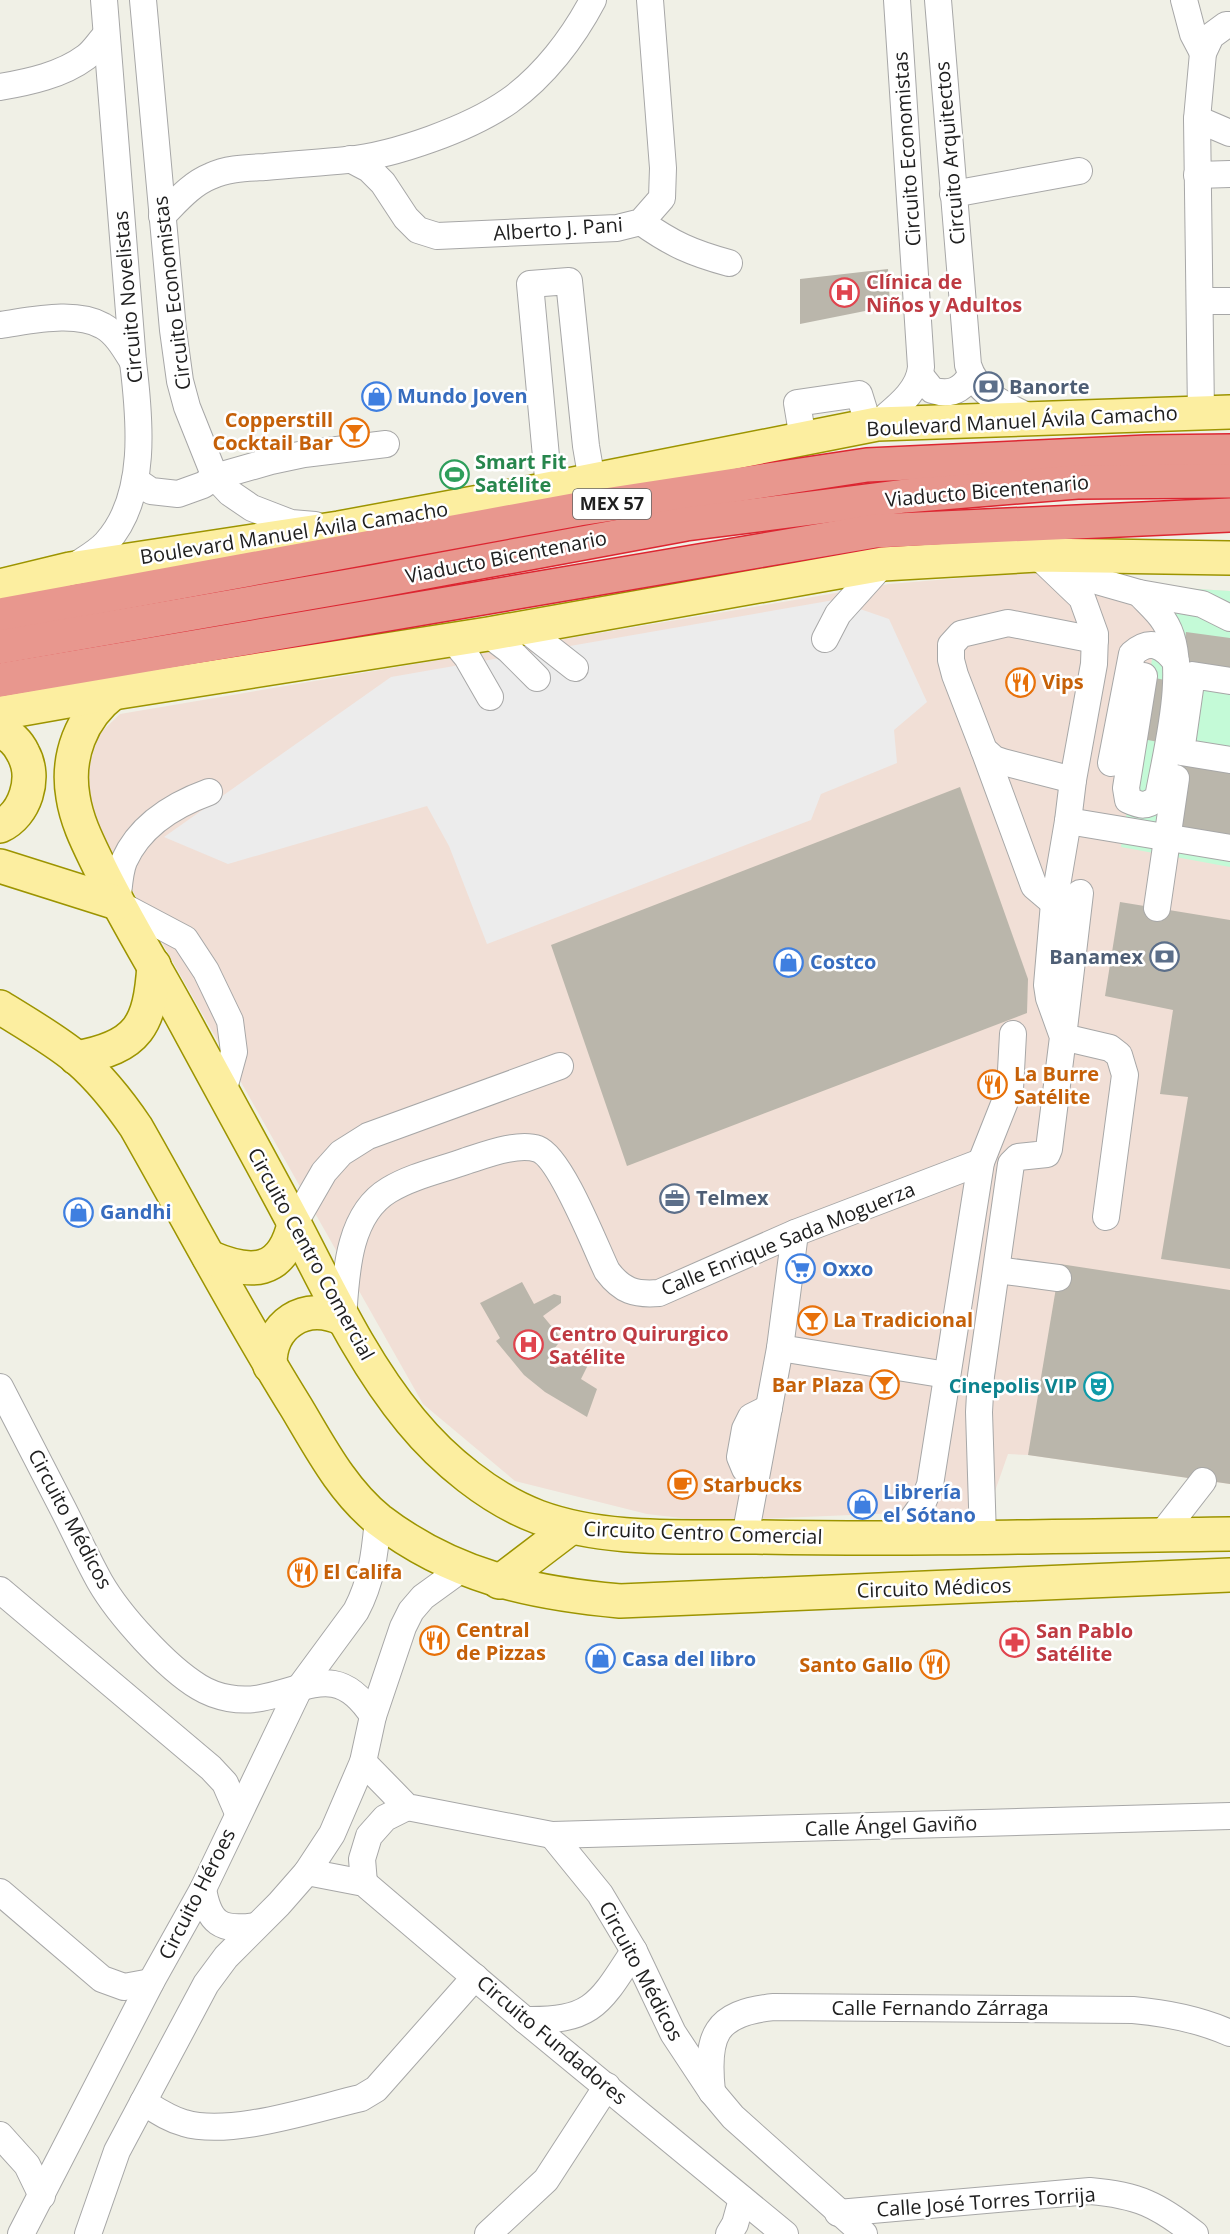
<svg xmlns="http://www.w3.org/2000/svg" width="1230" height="2234" viewBox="0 0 1230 2234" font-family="'Open Sans',sans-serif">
  <rect width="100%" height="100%" fill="#f0f0e6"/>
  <polygon fill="#f1dfd6" points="1045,571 1164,587 1230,591 1230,1484 1028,1455 1008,1454 987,1514 946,1511 707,1521 647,1514 515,1481 423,1404 100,833 82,769 95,738 120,714 889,584"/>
  <polygon fill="#c4fad7" points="1164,587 1230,591 1230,867 1121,847"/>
  <polygon fill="#ececec" points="834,600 889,619 927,702 894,730 897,763 821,794 811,820 487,944 449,846 427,806 228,864 164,837 391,677"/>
  <g fill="#bab6ab">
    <polygon points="888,269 890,306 800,324 800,279"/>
    <polygon points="1186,632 1230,638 1230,690 1195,685 1186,747 1230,755 1230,842 1156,830 1169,744 1132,737 1141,675 1179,683"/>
    <polygon points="960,787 1028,979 1027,1013 627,1166 551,945"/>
    <polygon points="1120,902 1230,920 1230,1269 1161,1259 1188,1097 1160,1094 1173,1010 1105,996"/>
    <polygon points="1060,1264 1230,1290 1230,1484 1028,1455"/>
    <polygon points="522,1282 534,1304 554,1294 561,1296 561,1303 543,1316 562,1339 549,1355 549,1363 555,1368 564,1365 575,1351 590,1361 581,1379 597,1389 587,1417 545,1392 524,1375 496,1341 500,1338 480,1303"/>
  </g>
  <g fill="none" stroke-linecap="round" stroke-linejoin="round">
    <defs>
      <g id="minor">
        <polyline points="143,0 173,330 180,381 187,407 215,477 230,493 252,508 291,523 315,525"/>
        <path d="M938 0 968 365C977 394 1005 405 1031 418"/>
        <polyline points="1184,0 1193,34 1203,53"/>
        <path d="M0 87C29 82 62 75 86 57 94 51 99 42 106 35"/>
        <polyline points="1197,119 1230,133"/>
        <polyline points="350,159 369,169 383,183 406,218 418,230 437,236 617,228 641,222 662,198 663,168 650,0"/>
        <polyline points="1197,175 1230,174"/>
        <polyline points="953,194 1079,171"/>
        <path d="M162 216C177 201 191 184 211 176 228 168 247 168 265 167 292 164 319 163 347 160 395 155 469 129 509 101 544 76 573 38 593 0"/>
        <path d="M641 222C672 244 692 253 729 263"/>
        <polyline points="1201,301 1230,301"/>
        <path d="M0 325C30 321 75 310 103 326 116 333 125 349 133 362"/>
        <path d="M920 375 932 390C950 396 962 390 971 375"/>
        <polyline points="1201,413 1197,119 1203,53 1211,36 1226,25 1230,25"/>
        <path d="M877 424C894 409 919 392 921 367L897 0"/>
        <polyline points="803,439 797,403 859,394 869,426"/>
        <polyline points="135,480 151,491 178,494 203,485 215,477 271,461 304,454 386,444"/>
        <polyline points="549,489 530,284 569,281 586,446 592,481"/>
        <path d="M72 568C83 560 97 553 106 543 148 497 140 419 133 362L104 0"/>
        <polyline points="1055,569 1139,593 1202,604 1230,618"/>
        <path d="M1139 593C1147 602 1158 611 1164 621 1191 661 1166 752 1158 798 1146 807 1141 806 1128 800L1126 788 1144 676"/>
        <polyline points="524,628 575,668"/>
        <polyline points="488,634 509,650 537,678"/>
        <polyline points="825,639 838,614 883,564"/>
        <polyline points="453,640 467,657 490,697"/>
        <polyline points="1230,681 1192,675 1181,752 1230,760"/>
        <polyline points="984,750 1034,886 1054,903"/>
        <path d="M1111 763 1132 654C1150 638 1163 645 1176 662"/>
        <polyline points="1073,780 1003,762 994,759 984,750 955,675 951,660 951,645 961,634 1008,623 1095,640"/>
        <path d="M209 792C173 805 140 825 124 861 119 873 119 890 117 903L185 939 206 971 230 1021 234 1052 223 1092"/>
        <polyline points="1068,821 1230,848"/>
        <polyline points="1080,893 1063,1037 1110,1048 1119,1055 1125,1075 1106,1217"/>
        <polyline points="1157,908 1176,778"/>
        <polyline points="294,1224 324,1172 341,1153 368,1136 560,1066"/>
        <polyline points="997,1270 1058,1278"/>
        <path d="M343 1319C346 1276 347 1215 389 1190 412 1176 441 1170 466 1161 485 1155 518 1142 538 1149 561 1158 595 1246 607 1271 622 1291 635 1295 659 1293L795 1233 981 1162"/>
        <polyline points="780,1348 947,1375"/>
        <path d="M0 1387C20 1426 40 1465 61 1505 74 1530 86 1557 100 1582 119 1615 166 1667 199 1687 217 1698 240 1702 261 1698 309 1689 338 1662 373 1716"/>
        <polyline points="756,1480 745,1469 740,1457 745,1429 751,1417 769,1408"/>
        <polyline points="1161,1535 1203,1481"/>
        <polyline points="745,1537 780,1348 795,1233"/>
        <polyline points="983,1537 979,1412 981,1376 1011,1164 1018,1157 1047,1154 1049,1149 1063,1037 1049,998 1047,985 1054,903 1068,821 1073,780 1094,664 1095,634 1082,598 1037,555"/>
        <polyline points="898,1539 921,1507 930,1485 981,1162 1010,1089 1013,1034"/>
        <polyline points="0,1590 211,1768 225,1783 238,1813"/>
        <polyline points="363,1762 407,1807 552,1835 1230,1816"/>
        <polyline points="552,1835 600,1894 634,1951 673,2033 712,2092 733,2117 864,2234"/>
        <polyline points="307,1872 364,1883 525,2020 785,2234"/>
        <polyline points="364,1883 362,1859 369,1836 385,1818 407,1807"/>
        <path d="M203 1889C209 1923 220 1931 255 1926"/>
        <polyline points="0,1892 102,1979 124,1987 151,1982"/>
        <path d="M525 2020C592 2021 599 2005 634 1951"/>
        <path d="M712 2092C706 2036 714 2013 774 2007L1133 2010C1167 2013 1198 2019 1230 2033"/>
        <path d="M143 2102C156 2110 169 2119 184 2123 230 2137 313 2109 361 2098L376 2089 475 1977"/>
        <polyline points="0,2135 27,2165 42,2196"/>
        <path d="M838 2213 1090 2191C1138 2195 1158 2205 1195 2234"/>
        <path d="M21 2234 151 1982 203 1889 300 1687 356 1611C372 1581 375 1552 378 1519"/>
        <polyline points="88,2234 117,2151 206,1984 226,1957 279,1904 307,1872 332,1834 363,1762 373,1716 403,1627 411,1611 423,1597 463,1568"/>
        <polyline points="488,2234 546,2180 607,2086"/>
        <polyline points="729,2234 735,2224 742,2199"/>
      </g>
      <g id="major">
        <polyline points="0,586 70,569 339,528 538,491 877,424 1230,412"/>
        <path d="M113 693C81 717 66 757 73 797 77 823 89 845 100 868 126 921 158 972 186 1024 222 1091 259 1157 295 1225 330 1292 362 1362 411 1421 443 1460 490 1499 538 1517 606 1542 684 1536 756 1537 914 1540 1072 1536 1230 1534"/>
        <polyline points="0,713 113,693 488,634 883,564 1037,555 1230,558"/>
        <path d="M0 729C10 736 18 742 23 753 37 778 25 815 0 826"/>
        <polyline points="0,866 117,903"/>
        <path d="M0 1007C24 1022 57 1041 78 1059 101 1079 119 1102 136 1127 189 1220 239 1316 296 1407 320 1447 342 1490 379 1520 452 1576 530 1593 620 1601L1230 1575"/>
        <path d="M76 1058C139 1047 150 1025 154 965"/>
        <path d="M209 1257C251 1275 282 1275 294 1224"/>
        <path d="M270 1366C269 1324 305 1301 343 1319"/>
        <polyline points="499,1582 570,1528"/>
      </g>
      <g id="highway">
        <polyline points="0,615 579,509 867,465 1147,452 1230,451"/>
        <polyline points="0,647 372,582 686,524 905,496 1077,482 1230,481"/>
        <polyline points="0,680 875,531 1230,515"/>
      </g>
    </defs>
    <use href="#minor" stroke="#a7a7a7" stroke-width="28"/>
    <use href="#major" stroke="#9c9400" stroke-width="36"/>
    <use href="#highway" stroke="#dc2631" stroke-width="36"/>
    <use href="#minor" stroke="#fff" stroke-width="26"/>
    <use href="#major" stroke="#fceea0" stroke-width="33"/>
    <use href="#highway" stroke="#e8978e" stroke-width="33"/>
  </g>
  <defs>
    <symbol id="hospital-ring" viewBox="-11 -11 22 22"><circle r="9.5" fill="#fff" stroke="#e0444e" stroke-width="1.5"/><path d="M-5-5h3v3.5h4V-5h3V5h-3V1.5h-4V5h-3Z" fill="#e0444e"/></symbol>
    <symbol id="bank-ring" viewBox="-11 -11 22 22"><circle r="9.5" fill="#fff" stroke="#5c6f8a" stroke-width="1.5"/><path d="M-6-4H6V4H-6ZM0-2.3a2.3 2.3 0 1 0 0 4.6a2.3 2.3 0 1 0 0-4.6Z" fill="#5c6f8a"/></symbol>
    <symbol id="shop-ring" viewBox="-11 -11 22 22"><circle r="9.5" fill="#fff" stroke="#3f7fe0" stroke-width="1.5"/><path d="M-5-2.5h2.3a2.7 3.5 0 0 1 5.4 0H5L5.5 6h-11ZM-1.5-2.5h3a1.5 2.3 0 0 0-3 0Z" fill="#3f7fe0"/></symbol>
    <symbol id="bar-ring" viewBox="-11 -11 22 22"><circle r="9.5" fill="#fff" stroke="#e8710a" stroke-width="1.5"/><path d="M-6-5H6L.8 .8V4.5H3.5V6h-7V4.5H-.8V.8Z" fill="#e8710a"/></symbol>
    <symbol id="stadium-ring" viewBox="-11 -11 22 22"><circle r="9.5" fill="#fff" stroke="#2e9e5b" stroke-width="1.5"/><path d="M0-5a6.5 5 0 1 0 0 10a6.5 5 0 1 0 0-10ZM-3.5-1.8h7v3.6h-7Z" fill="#2e9e5b"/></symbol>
    <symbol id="restaurant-ring" viewBox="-11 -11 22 22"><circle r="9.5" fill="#fff" stroke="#e8710a" stroke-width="1.5"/><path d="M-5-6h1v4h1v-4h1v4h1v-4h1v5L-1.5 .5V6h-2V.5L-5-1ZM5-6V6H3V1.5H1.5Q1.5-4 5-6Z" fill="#e8710a"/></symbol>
    <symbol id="office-ring" viewBox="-11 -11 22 22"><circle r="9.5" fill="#fff" stroke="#5c6f8a" stroke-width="1.5"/><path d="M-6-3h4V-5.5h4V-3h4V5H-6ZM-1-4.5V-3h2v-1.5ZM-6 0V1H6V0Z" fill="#5c6f8a"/></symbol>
    <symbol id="supermarket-ring" viewBox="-11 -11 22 22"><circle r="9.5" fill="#fff" stroke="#3f7fe0" stroke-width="1.5"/><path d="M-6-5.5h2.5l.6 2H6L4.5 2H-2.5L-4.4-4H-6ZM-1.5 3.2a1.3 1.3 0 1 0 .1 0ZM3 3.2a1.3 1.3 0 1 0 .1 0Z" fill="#3f7fe0"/></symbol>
    <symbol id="theatre-ring" viewBox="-11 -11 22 22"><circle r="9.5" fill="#fff" stroke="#0f9aa8" stroke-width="1.5"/><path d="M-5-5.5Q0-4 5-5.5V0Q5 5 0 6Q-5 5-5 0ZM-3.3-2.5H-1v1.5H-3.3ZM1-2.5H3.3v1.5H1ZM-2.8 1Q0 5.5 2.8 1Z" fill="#0f9aa8"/></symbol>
    <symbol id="cafe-ring" viewBox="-11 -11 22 22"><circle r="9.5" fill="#fff" stroke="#e8710a" stroke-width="1.5"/><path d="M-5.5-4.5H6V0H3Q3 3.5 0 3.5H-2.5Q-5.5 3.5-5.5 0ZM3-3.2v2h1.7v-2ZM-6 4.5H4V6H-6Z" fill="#e8710a"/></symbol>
    <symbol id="pharmacy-ring" viewBox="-11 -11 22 22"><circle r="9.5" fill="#fff" stroke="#e0444e" stroke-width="1.5"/><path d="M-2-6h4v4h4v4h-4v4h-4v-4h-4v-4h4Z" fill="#e0444e"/></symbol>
  </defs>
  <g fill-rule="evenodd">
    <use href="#hospital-ring" x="828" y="276" width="33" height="33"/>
    <use href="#bank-ring" x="972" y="370" width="33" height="33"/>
    <use href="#shop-ring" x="360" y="380" width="33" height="33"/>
    <use href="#bar-ring" x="338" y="416" width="33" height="33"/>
    <use href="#stadium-ring" x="438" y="458" width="33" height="33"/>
    <use href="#restaurant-ring" x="1004" y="666" width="33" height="33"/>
    <use href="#bank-ring" x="1148" y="940" width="33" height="33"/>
    <use href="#shop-ring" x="772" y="946" width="33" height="33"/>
    <use href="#restaurant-ring" x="976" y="1068" width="33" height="33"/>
    <use href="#office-ring" x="658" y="1182" width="33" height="33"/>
    <use href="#shop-ring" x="62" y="1196" width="33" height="33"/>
    <use href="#supermarket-ring" x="784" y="1252" width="33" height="33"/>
    <use href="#bar-ring" x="796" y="1304" width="33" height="33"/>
    <use href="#hospital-ring" x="512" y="1328" width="33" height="33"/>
    <use href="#bar-ring" x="868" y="1368" width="33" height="33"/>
    <use href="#theatre-ring" x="1082" y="1370" width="33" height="33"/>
    <use href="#cafe-ring" x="666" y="1468" width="33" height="33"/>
    <use href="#shop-ring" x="846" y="1488" width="33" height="33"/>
    <use href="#restaurant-ring" x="286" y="1556" width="33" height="33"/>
    <use href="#restaurant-ring" x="418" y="1624" width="33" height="33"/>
    <use href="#pharmacy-ring" x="998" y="1626" width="33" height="33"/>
    <use href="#shop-ring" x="584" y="1642" width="33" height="33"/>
    <use href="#restaurant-ring" x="918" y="1648" width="33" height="33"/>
  </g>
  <g text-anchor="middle" stroke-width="5" stroke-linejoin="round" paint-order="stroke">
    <rect fill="#fff" stroke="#636363" stroke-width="1.5" x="573" y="489" width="78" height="30" rx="4.5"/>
    <g font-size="18" font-weight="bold" fill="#202020">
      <text x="612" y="510">MEX 57</text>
    </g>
    <g font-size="20" fill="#202020" stroke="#fff">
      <text transform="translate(907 149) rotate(-94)" y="7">Circuito Economistas</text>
      <text transform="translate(950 153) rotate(-95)" y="7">Circuito Arquitectos</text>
      <text transform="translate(558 229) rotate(-4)" y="7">Alberto J. Pani</text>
      <text transform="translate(172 293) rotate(-97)" y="7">Circuito Economistas</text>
      <text transform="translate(128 297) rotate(-95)" y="7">Circuito Novelistas</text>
      <text transform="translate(1022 421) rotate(-3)" y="7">Boulevard Manuel Ávila Camacho</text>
      <text transform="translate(987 491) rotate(-5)" y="7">Viaducto Bicentenario</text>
      <text transform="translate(294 533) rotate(-9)" y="7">Boulevard Manuel Ávila Camacho</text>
      <text transform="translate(506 557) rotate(-11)" y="7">Viaducto Bicentenario</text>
      <text transform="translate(788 1239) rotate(-22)" y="7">Calle Enrique Sada Moguerza</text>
      <text transform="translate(311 1254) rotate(61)" y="7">Circuito Centro Comercial</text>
      <text transform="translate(70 1519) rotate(62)" y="7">Circuito Médicos</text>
      <text transform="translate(703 1533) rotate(2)" y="7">Circuito Centro Comercial</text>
      <text transform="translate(934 1588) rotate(-2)" y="7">Circuito Médicos</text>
      <text transform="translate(891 1826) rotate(-2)" y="7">Calle Ángel Gaviño</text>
      <text transform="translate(197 1894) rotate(-63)" y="7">Circuito Héroes</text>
      <text transform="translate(641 1971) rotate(62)" y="7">Circuito Médicos</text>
      <text x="940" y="2015">Calle Fernando Zárraga</text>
      <text transform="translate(552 2040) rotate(40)" y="7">Circuito Fundadores</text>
      <text transform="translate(986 2202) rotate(-4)" y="7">Calle José Torres Torrija</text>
    </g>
    <g font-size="20" font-weight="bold" fill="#be3a42" stroke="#fff" text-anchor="start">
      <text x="866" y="289">Clínica de<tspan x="866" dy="23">Niños y Adultos</tspan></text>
      <text x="549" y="1341">Centro Quirurgico<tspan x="549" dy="23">Satélite</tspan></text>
      <text x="1036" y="1638">San Pablo<tspan x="1036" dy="23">Satélite</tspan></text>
    </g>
    <g font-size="20" font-weight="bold" fill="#4e5e75" stroke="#fff" text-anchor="start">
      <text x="1009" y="394">Banorte</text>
      <text x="1143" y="964" text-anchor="end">Banamex</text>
      <text x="696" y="1205">Telmex</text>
    </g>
    <g font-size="20" font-weight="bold" fill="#366cbe" stroke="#fff" text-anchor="start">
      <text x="397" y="403">Mundo Joven</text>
      <text x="810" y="969">Costco</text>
      <text x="100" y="1219">Gandhi</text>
      <text x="822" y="1276">Oxxo</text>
      <text x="883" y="1499">Librería<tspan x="883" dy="23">el Sótano</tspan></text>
      <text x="622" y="1666">Casa del libro</text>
    </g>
    <g font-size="20" font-weight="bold" fill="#c56008" stroke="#fff" text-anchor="start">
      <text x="333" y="427" text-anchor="end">Copperstill<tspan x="333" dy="23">Cocktail Bar</tspan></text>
      <text x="1042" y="689">Vips</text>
      <text x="1014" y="1081">La Burre<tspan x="1014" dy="23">Satélite</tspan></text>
      <text x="833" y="1327">La Tradicional</text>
      <text x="864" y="1392" text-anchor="end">Bar Plaza</text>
      <text x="703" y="1492">Starbucks</text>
      <text x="323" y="1579">El Califa</text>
      <text x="456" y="1637">Central<tspan x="456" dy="23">de Pizzas</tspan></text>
      <text x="913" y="1672" text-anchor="end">Santo Gallo</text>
    </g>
    <g font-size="20" font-weight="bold" fill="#27864d" stroke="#fff" text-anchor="start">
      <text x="475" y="469">Smart Fit<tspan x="475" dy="23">Satélite</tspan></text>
    </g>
    <g font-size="20" font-weight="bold" fill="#0d838f" stroke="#fff" text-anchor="end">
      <text x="1077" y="1393">Cinepolis VIP</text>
    </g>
  </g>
</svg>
